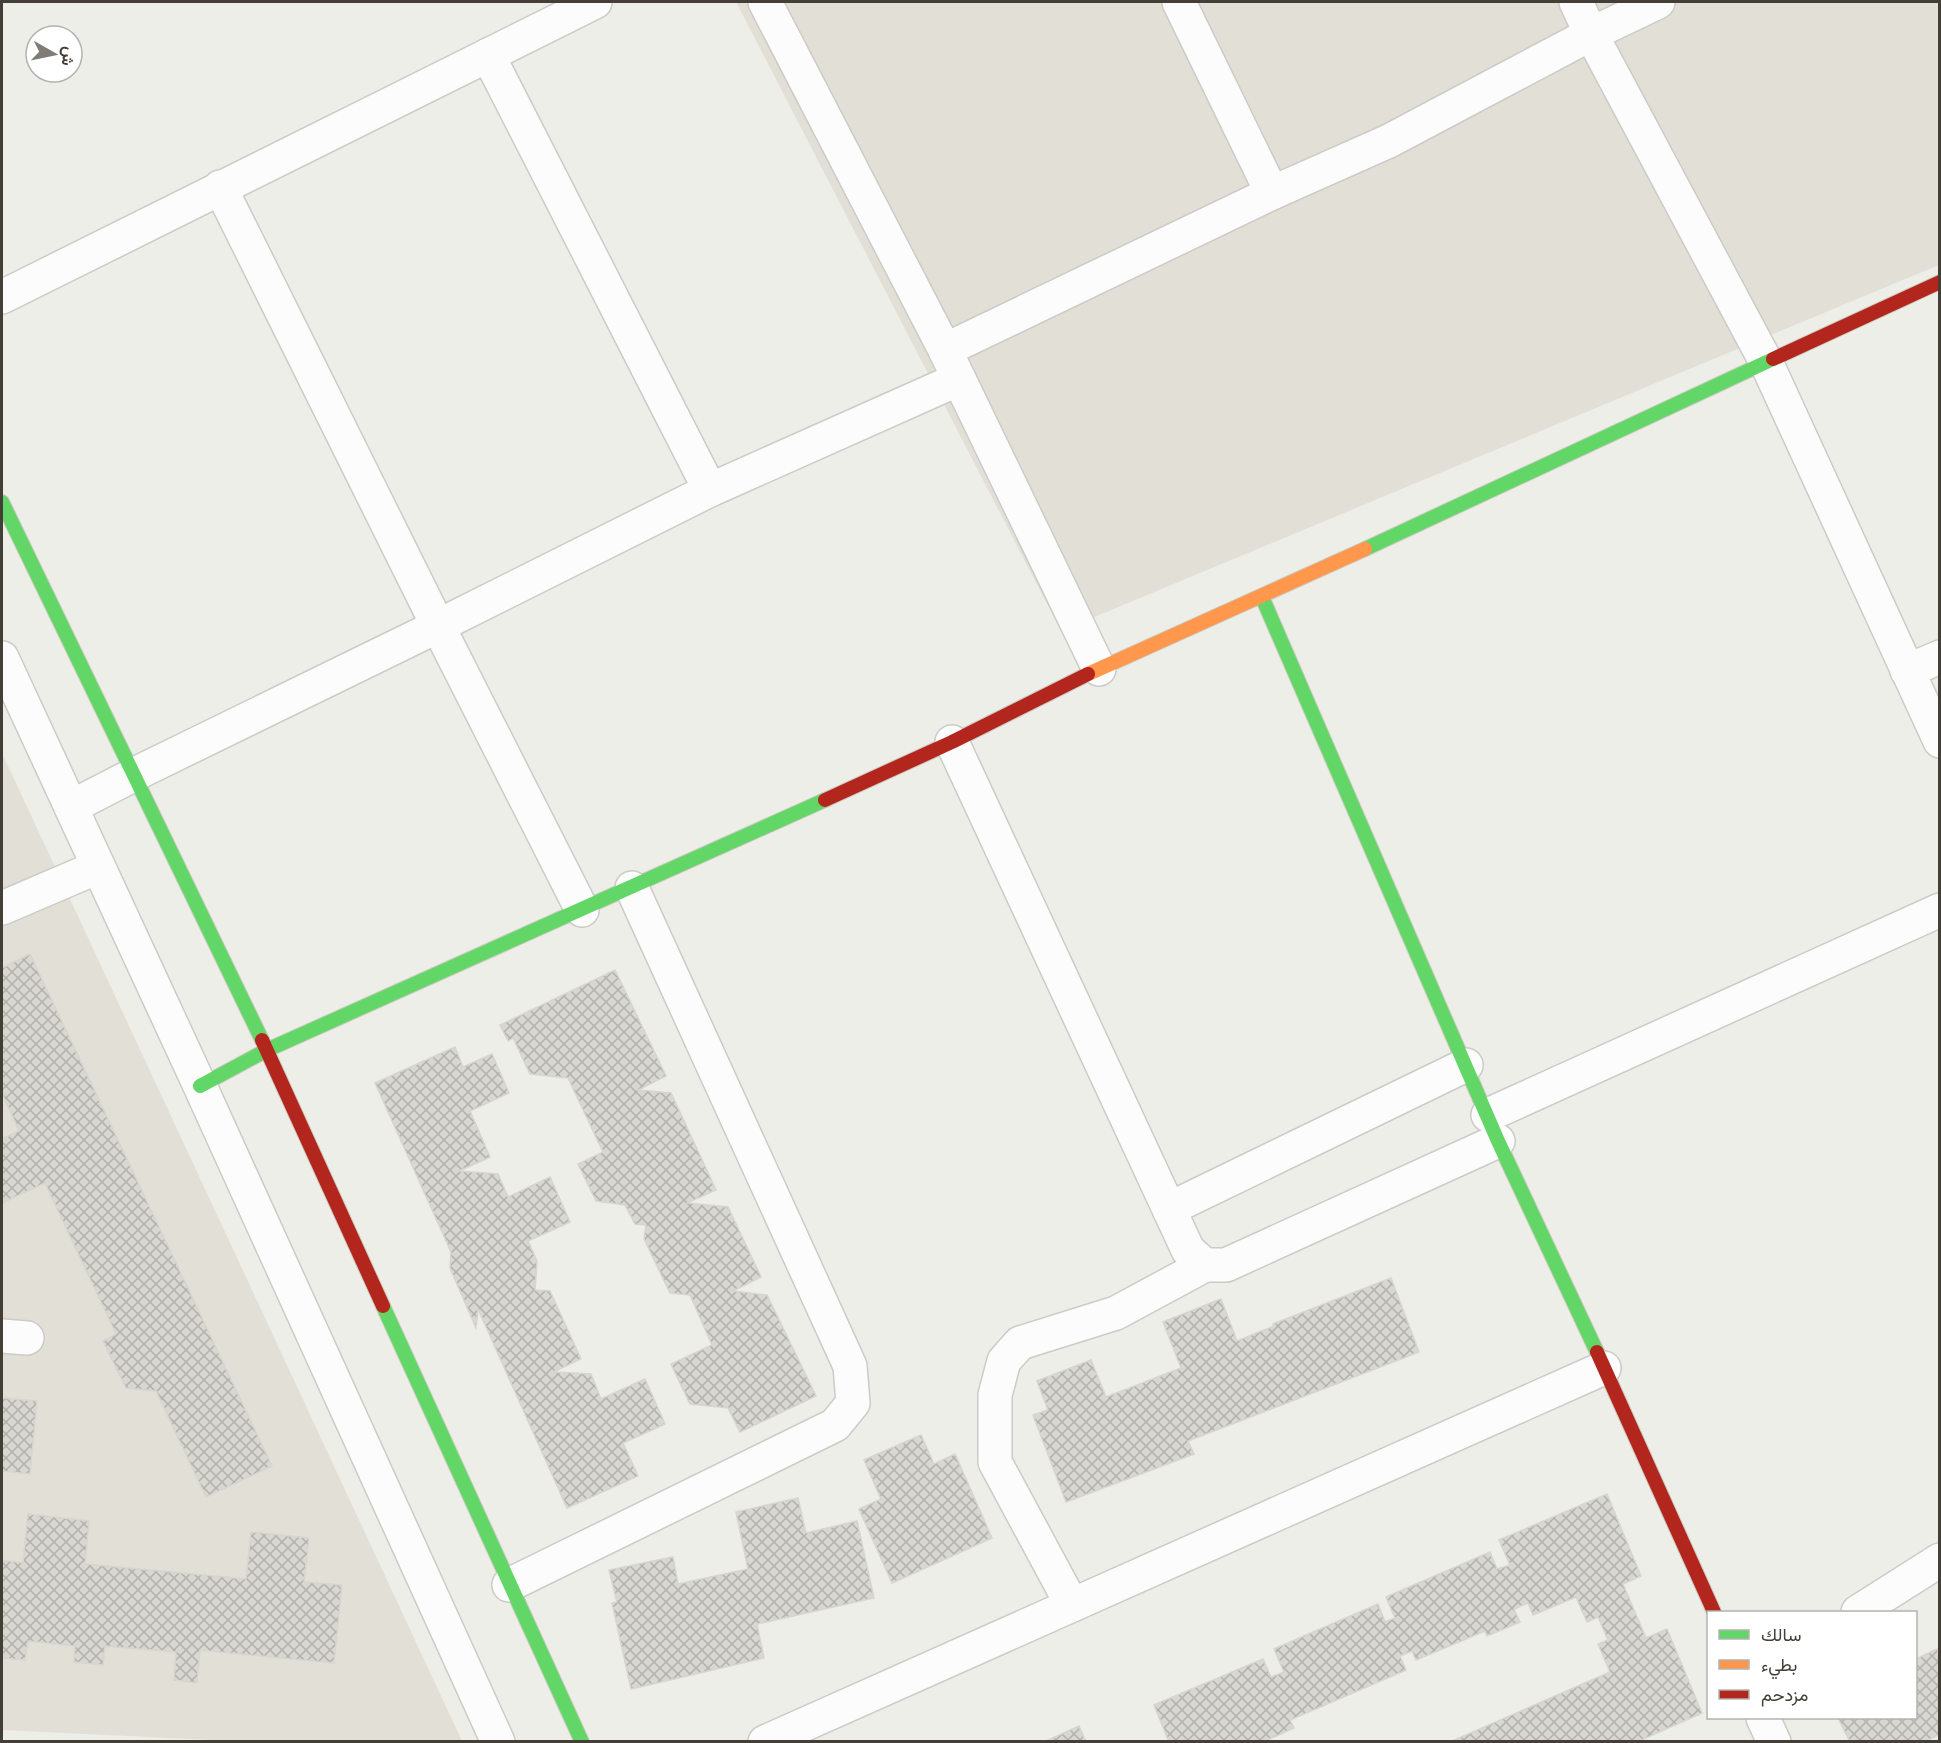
<svg xmlns="http://www.w3.org/2000/svg" width="1941" height="1743" viewBox="0 0 1941 1743" font-family="Helvetica,Vazirmatn,sans-serif">
  <defs>
    <pattern id="building-cross-hatch" width="8" height="8" patternUnits="userSpaceOnUse" patternTransform="scale(1.5)"><rect width="8" height="8" fill="#d8d7d2"/><path d="M0 0l8 8M0 8l8-8" fill="none" stroke="#b1b0ab"/></pattern>
  </defs>
  <rect width="100%" height="100%" fill="#eeeee9"/>
  <g fill="#e2dfd7">
    <polygon points="736,2 1939,2 1939,265 1061,631"/>
    <polygon points="2,753 462,1741 232,1741 2,1730"/>
  </g>
  <g fill="url(#building-cross-hatch)" stroke="#d6d5cf" stroke-width="1.5">
    <polygon points="30,954 272,1466 206,1497 156,1391 126,1388 103,1341 116,1334 45,1183 2,1203 2,1139 19,1131 2,1093 2,968"/>
    <polygon points="615,970 666,1076 638,1090 671,1093 716,1190 687,1203 728,1207 761,1277 733,1291 767,1295 816,1396 740,1432 728,1408 690,1404 671,1364 712,1345 690,1295 670,1293 644,1239 646,1225 635,1224 625,1205 596,1201 578,1164 603,1152 568,1078 530,1074 513,1038 508,1041 500,1025"/>
    <polygon points="455,1047 463,1067 492,1054 509,1093 470,1111 490,1157 459,1171 498,1174 508,1197 550,1177 570,1222 528,1241 537,1261 535,1290 550,1291 581,1359 553,1372 591,1374 601,1399 645,1379 665,1424 623,1443 638,1476 567,1508 478,1309 476,1328 450,1268 451,1252 375,1083"/>
    <polygon points="1391,1278 1419,1352 1188,1441 1194,1454 1066,1502 1033,1415 1048,1410 1037,1381 1091,1360 1106,1397 1181,1368 1163,1322 1221,1299 1237,1341 1274,1326 1273,1324"/>
    <polygon points="2,1398 37,1401 30,1474 2,1471"/>
    <polygon points="921,1435 934,1464 955,1454 992,1538 892,1583 859,1509 881,1499 864,1460"/>
    <polygon points="1607,1494 1641,1576 1623,1584 1646,1638 1667,1629 1702,1713 1637,1742 1450,1742 1610,1672 1598,1644 1608,1640 1598,1617 1587,1622 1576,1597 1533,1615 1528,1603 1514,1609 1520,1622 1487,1636 1485,1631 1416,1660 1412,1651 1400,1656 1406,1670 1290,1720 1294,1728 1263,1742 1169,1742 1154,1705 1263,1659 1271,1677 1284,1672 1274,1649 1378,1604 1385,1622 1395,1618 1386,1597 1490,1552 1497,1569 1510,1565 1499,1540"/>
    <polygon points="798,1498 806,1533 857,1521 874,1598 757,1624 764,1658 631,1689 612,1603 617,1602 609,1570 673,1557 678,1584 748,1569 736,1512"/>
    <polygon points="28,1514 89,1521 85,1564 246,1579 251,1532 309,1538 304,1582 342,1585 334,1663 200,1650 197,1683 174,1680 176,1652 105,1646 103,1665 74,1662 75,1646 28,1641 25,1660 2,1658 2,1560 23,1563"/>
    <polygon points="1937,1649 1940,1654 1940,1734 1925,1742 1850,1742 1838,1718 1916,1718 1916,1659"/>
    <polygon points="1079,1726 1086,1742 1044,1742"/>
  </g>
  <g fill="none" stroke-linecap="round" stroke-linejoin="round">
    <defs>
      <g id="street">
        <polyline points="765,2 945,350 1099,669"/>
        <polyline points="1179,2 1272,193"/>
        <polyline points="1576,2 1591,34 1766,362 1940,741"/>
        <polyline points="488,55 710,490"/>
        <polyline points="220,187 438,626 582,910"/>
        <polyline points="2,297 595,2"/>
        <polyline points="945,350 1272,193 1389,141 1591,34 1658,2"/>
        <polyline points="2,658 200,1086 498,1742"/>
        <polyline points="1907,671 1940,657"/>
        <polyline points="952,742 1188,1250 1205,1265"/>
        <polyline points="71,807 133,775 438,626 710,490 959,379"/>
        <polyline points="2,908 98,867"/>
        <polyline points="1488,1115 1940,910"/>
        <polyline points="1169,1209 1466,1065"/>
        <polyline points="2,1336 27,1338"/>
        <polyline points="509,1585 835,1425 853,1403 850,1366 632,888"/>
        <polyline points="1072,1605 995,1462 995,1395 1004,1361 1020,1343 1116,1313 1205,1265 1226,1265 1498,1141"/>
        <polyline points="1858,1612 1940,1560"/>
        <polyline points="1763,1718 1774,1742"/>
        <polyline points="765,1742 1604,1368"/>
      </g>
      <g id="fast">
        <polyline points="2,502 262,1040"/>
        <polyline points="1365,549 1773,359"/>
        <polyline points="1262,597 1498,1141 1597,1352"/>
        <polyline points="200,1086 267,1050 825,800"/>
        <polyline points="383,1306 582,1742"/>
      </g>
      <polyline id="slow" points="1088,674 1365,549"/>
      <g id="jam">
        <polyline points="1773,359 1940,282"/>
        <polyline points="825,800 952,742 1088,674"/>
        <polyline points="262,1040 383,1306"/>
        <polyline points="1597,1352 1714,1612"/>
      </g>
    </defs>
    <use href="#street" stroke="#cccbc7" stroke-width="36"/>
    <use href="#fast" stroke="#cccbc1" stroke-width="16"/>
    <use href="#slow" stroke="#cccbc1" stroke-width="16"/>
    <use href="#jam" stroke="#cccbc1" stroke-width="16"/>
    <use href="#street" stroke="#fcfcfc" stroke-width="33"/>
    <use href="#fast" stroke="#63d668" stroke-width="14"/>
    <use href="#slow" stroke="#ff974d" stroke-width="14"/>
    <use href="#jam" stroke="#b3261e" stroke-width="14"/>
  </g>
  <rect width="1941" height="1743" fill="none" stroke="#443f36" stroke-width="6"/>
  <rect x="1707" y="1611" width="210" height="108" fill="#ffffff" stroke="#b4b2af" stroke-width="1.5"/>
  <rect x="1719" y="1630" width="30" height="9" fill="#63d668" stroke="#b4b2af" stroke-width="1.5"/>
  <text x="1761" y="1641" font-size="18" fill="#443f36">سالك</text>
  <rect x="1719" y="1660" width="30" height="9" fill="#ff974d" stroke="#b4b2af" stroke-width="1.5"/>
  <text x="1761" y="1671" font-size="18" fill="#443f36">بطيء</text>
  <rect x="1719" y="1690" width="30" height="9" fill="#b3261e" stroke="#b4b2af" stroke-width="1.5"/>
  <text x="1761" y="1701" font-size="18" fill="#443f36">مزدحم</text>
  <g transform="translate(54 54) rotate(99)"><circle r="28" fill="#ffffff" stroke="#b4b2af" stroke-width="1.5"/>
  <path d="M0-4.5L10 22L0 15L-10 22Z" fill="#807c75"/>
  <text y="-9" font-size="16" font-weight="bold" text-anchor="middle" fill="#443f36">ش</text>
  </g>
</svg>
